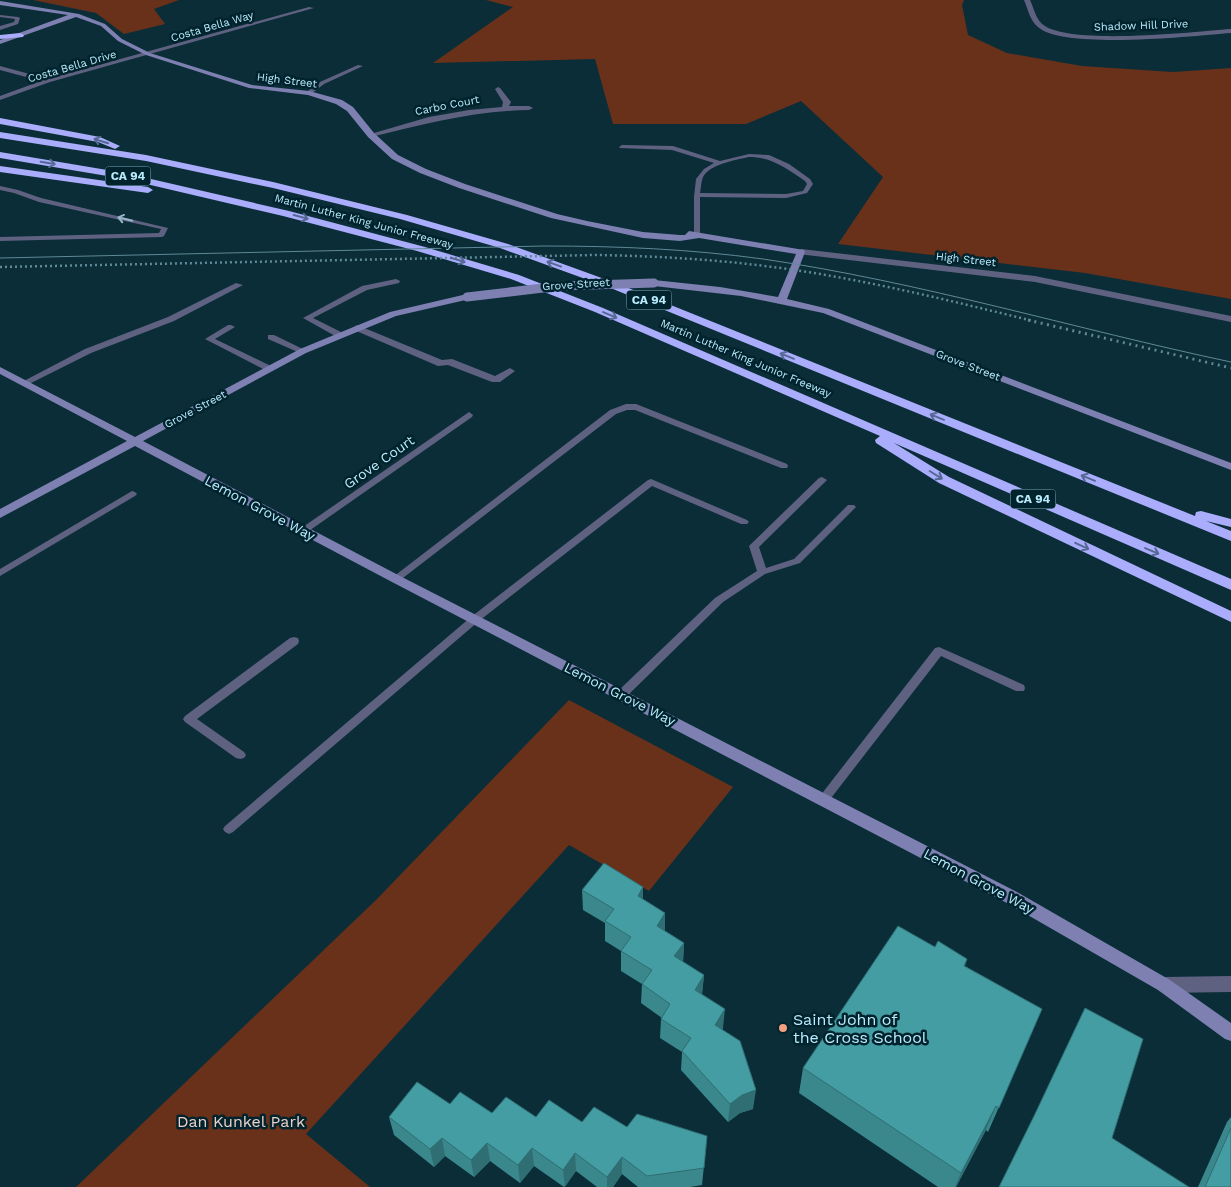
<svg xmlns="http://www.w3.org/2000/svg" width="1231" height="1187" viewBox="0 0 1231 1187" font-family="'Work Sans',sans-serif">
  <rect width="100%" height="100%" fill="#0a2d38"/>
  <g fill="#69311a">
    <polygon points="33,0 179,0 154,9 165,24 124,34 96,13"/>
    <polygon points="486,0 964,0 962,5 968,35 1007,53 1082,66 1173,72 1231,68 1231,299 1085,273 838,244 883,177 801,101 746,124 613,124 595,59 433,63 513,7"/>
    <polygon points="569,700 733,787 649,891 569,845 306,1134 370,1187 76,1187 376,900"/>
  </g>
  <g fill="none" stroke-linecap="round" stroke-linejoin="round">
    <g fill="#5f6180" fill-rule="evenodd">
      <polygon points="0,15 18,17 20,18 18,24 0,30 0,26 14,22 15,19 0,17"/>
      <path d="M622 145 673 146 720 161 749 154 769 155 789 164 810 179 813 184 807 193 786 198 700 197V236L697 238 694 236V197L696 179 704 169 714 163 672 150 620 148 619 147ZM749 157C772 157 787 169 805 181L807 184 803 191 786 194 700 193C701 188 701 182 703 177 710 164 736 160 749 157Z"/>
      <polygon points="0,186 18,190 41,198 168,228 164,236 162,237 0,241 0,237 159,233 161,229 39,202 14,193 0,190"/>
      <polygon points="396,279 400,281 399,283 367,290 313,318 343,333 343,337 337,337 303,318 362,286"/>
      <polygon points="236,283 243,285 174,321 91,353 27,385 24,385 20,383 85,349 168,317"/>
      <polygon points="228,325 231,325 235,327 215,339 273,367 273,371 267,371 205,339"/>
      <polygon points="268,335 274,335 307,351 303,353 300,353 268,339"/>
      <polygon points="636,404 787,464 788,466 787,468 781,468 635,410 627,410 616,414 399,581 393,581 391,579 393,577 610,410 626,404"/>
      <polygon points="469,412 473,415 472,417 306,533 300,533 298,531 300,529"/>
      <polygon points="822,477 827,480 825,482 759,547 766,568 794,559 848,505 854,505 856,507 800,563 765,574 723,602 625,698 617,698 616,695 617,692 715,598 757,571 749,546 751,544 819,478"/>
      <polygon points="651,479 747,520 749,522 747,524 741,524 652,486 479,621 233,832 229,834 225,832 223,829 225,826 471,617 648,480"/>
      <polygon points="132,491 135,492 137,494 135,496 0,576 0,569"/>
      <polygon points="294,637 298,638 299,641 298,644 197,719 244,752 246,755 244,758 240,759 236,758 185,722 183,719 185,716 290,638"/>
      <polygon points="939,647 1024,685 1025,688 1024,691 1016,691 941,656 828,802 824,804 820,802 818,799 820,796 935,648"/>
    </g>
    <g fill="#5f6180" fill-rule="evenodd">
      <path d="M1024 0H1030C1034 8 1036 21 1045 26 1075 45 1192 32 1231 29V33C1195 36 1063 50 1038 27 1030 21 1028 9 1024 0Z"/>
      <polygon points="309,7 314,8 50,82 0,100 0,96 41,81 0,70 0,66 48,79"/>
      <polygon points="358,65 363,66 324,84 311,94 305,93 320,82"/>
      <path d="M498 87 500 88 511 102 509 106H529L533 108 529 110C474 111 424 124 371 137L367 135 429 117 469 110 502 107 503 102 495 89Z"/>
      <polygon points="357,325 442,360 452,359 495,376 510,368 515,371 500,382 492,382 448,365 438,366 354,330 352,328"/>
      <polygon points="1231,976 1231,992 1164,993 1158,990 1156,985 1158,980 1164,977"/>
    </g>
    <polygon fill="#5f6180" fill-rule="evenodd" points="801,249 1035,276 1231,316 1231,322 1035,282 798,254 797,252"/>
    <g fill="#7d80b1" fill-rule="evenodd">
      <polygon points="0,1 79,14 105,24 122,39 150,53 252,85 309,91 342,100 353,107 374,133 398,155 426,169 465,184 557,214 587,221 643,232 680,235 685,235 689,231 804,250 805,252 787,299 829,309 1231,463 1231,470 823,313 741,296 654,286 649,283 654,280 720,287 778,297 796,254 699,238 680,241 643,238 551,218 459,188 420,173 392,159 368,137 347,111 336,104 308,95 249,88 146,55 118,41 101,26 76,17 0,44 0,40 68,15 0,5"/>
      <polygon points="467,294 470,295 470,299 396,316 306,353 143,441 400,576 1017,892 1170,980 1231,1023 1231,1041 1225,1039 1158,990 1005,902 392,582 135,446 0,518 0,509 127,441 0,374 0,367 135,437 300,349 390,312"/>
    </g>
    <g fill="#aaadfb" fill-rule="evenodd">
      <polygon points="20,33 24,35 23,37 0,39 0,35"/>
      <polygon points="0,118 100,137 120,146 115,149 98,142 0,124"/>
      <polygon points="0,132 146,155 273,182 407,215 508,244 621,285 1195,516 1196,512 1201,511 1231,519 1231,527 1206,521 1231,531 1231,541 613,289 500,248 400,219 273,188 146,161 0,138"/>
      <polygon points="0,152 125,173 289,211 425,247 519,275 603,308 1231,579 1231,590 894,443 949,477 1231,611 1231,622 939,483 876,443 875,440 880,436 595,312 511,279 417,251 283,216 125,179 0,158"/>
      <polygon points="0,166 148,187 153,190 148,193 0,172"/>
    </g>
    <path stroke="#5f8997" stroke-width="1" d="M0 258 544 246C617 246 690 249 763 259 921 282 1075 329 1231 362"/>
    <path stroke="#5f8997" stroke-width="2.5" stroke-dasharray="2 3" stroke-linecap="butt" d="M0 267 595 255C660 256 724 260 788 269 871 281 952 301 1033 321"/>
    <polyline stroke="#5f8997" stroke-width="3" stroke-dasharray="2 4.5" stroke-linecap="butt" points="1028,320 1231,368"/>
    <polyline stroke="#7d80b1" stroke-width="9" points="467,297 560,286 654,283"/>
  </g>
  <g fill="#3a878c">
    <polygon points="582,890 643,899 665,931 684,943 683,962 704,975 702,994 723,1028 722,1029 753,1109 740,1113 728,1122 681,1070 682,1052 660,1038 661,1019 662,1018 641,1003 642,984 621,971 621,951 605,941 605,923 583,910"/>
    <polygon points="935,947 967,959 965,966 1042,1009 988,1132 986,1130 956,1187 938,1187 799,1093 803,1068"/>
    <polygon points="450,1104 492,1113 536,1117 707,1136 702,1185 690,1187 638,1187 622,1174 613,1187 597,1187 576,1171 564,1187 534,1166 520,1183 490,1161 474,1177 445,1156 434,1167 394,1135 389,1117"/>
    <polygon points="1231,1117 1231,1187 1198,1187 1227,1122"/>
  </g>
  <g fill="#2f6e72">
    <polygon points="643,887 643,907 638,896"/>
    <polygon points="665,913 665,933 657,926"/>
    <polygon points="684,943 683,962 674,956"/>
    <polygon points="704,975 702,994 695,990"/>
    <polygon points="725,1009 723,1028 713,1043 715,1025"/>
    <polygon points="756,1090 753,1109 740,1113 728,1122 730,1104 742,1095"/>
    <polygon points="996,1106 986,1130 956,1187 955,1187 961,1173"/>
    <polygon points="442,1138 445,1156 434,1167 430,1149"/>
    <polygon points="487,1143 490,1161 474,1177 471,1160"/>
    <polygon points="532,1148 534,1166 520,1183 518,1165"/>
    <polygon points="575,1153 576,1171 565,1187 563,1170"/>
    <polygon points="622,1157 622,1174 613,1187 607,1187 607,1177"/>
  </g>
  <g fill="#439da3" stroke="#2f6e72">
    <polygon points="604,863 643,887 638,896 665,913 657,926 684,943 674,956 704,975 695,990 725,1009 715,1025 740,1041 756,1090 742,1095 730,1104 682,1051 691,1038 661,1019 670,1004 642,984 652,970 621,951 631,937 605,921 614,909 582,890"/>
    <polygon points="898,926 935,947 938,941 967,959 964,966 1042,1009 999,1108 996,1106 961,1173 803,1068"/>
    <polygon points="1085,1008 1143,1039 1112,1138 1189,1187 999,1187 1035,1114"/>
    <polygon points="417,1082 450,1104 460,1092 492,1113 506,1097 536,1117 549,1100 582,1122 594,1107 627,1127 637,1114 707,1136 704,1168 647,1176 622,1157 607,1177 575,1153 563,1170 532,1148 518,1165 487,1143 471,1160 442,1138 430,1149 389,1117"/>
    <polygon points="1231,1128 1231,1187 1205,1187"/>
  </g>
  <defs><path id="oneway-shaft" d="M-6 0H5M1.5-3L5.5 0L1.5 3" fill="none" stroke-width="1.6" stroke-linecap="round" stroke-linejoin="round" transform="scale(1.25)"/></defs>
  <g stroke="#556894">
    <use href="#oneway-shaft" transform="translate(101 141) rotate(-163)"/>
    <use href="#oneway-shaft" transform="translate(48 163) rotate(10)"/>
    <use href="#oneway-shaft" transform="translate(301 217) rotate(15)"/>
    <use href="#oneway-shaft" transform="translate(458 260) rotate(17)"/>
    <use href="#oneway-shaft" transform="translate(554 264) rotate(-160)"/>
    <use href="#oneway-shaft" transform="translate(610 315) rotate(23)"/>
    <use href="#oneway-shaft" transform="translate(787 356) rotate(-158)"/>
    <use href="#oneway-shaft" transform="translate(937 417) rotate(-158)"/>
    <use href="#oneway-shaft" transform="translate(936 475) rotate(32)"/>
    <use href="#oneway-shaft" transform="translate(1088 478) rotate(-158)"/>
    <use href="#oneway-shaft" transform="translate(1082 546) rotate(25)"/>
    <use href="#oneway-shaft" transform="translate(1152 551) rotate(23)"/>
  </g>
  <use stroke="#96b4ca" href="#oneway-shaft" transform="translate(125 219) rotate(-167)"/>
  <circle fill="#f2a080" stroke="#00232e" stroke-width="2" cx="783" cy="1028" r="5"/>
  <g text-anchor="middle" stroke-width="5" stroke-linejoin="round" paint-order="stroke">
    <g font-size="11" fill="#baebfc" stroke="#00232e">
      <text transform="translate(1141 25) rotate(-2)" y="4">Shadow Hill Drive</text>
      <text transform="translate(212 26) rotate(-16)" y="4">Costa Bella Way</text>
      <text transform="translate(72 66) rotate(-16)" y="4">Costa Bella Drive</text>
      <text transform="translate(287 80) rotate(7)" y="4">High Street</text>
      <text transform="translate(447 105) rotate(-11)" y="4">Carbo Court</text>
      <text transform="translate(364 221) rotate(15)" y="4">Martin Luther King Junior Freeway</text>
      <text transform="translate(966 259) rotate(6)" y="4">High Street</text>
      <text transform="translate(576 284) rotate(-4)" y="4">Grove Street</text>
      <text transform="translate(746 358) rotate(23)" y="4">Martin Luther King Junior Freeway</text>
      <text transform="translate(968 365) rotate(21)" y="4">Grove Street</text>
      <text transform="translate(195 409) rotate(-28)" y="4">Grove Street</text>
    </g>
    <g fill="#00232e" stroke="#82afbe" stroke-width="1">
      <rect x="105.5" y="166.5" width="45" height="19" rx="4"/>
      <rect x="626.5" y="290.5" width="45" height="19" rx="4"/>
      <rect x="1010.5" y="489.5" width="45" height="19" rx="4"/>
    </g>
    <g font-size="12" font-weight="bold" fill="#baebfc">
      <text x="128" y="180">CA 94</text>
      <text x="649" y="304">CA 94</text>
      <text x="1033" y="503">CA 94</text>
    </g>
    <g font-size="14" fill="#baebfc" stroke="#00232e">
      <text transform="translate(379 462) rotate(-35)" y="5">Grove Court</text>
      <text transform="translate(260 508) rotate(28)" y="5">Lemon Grove Way</text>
      <text transform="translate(620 694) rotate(27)" y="5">Lemon Grove Way</text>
      <text transform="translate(979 881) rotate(28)" y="5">Lemon Grove Way</text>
    </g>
    <g font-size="16" fill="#baebfc" stroke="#00232e" text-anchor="start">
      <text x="793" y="1025">Saint John of<tspan x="793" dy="18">the Cross School</tspan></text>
    </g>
    <g font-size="16" fill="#ecd0c6" stroke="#00232e">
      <text x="241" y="1127">Dan Kunkel Park</text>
    </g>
  </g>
</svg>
